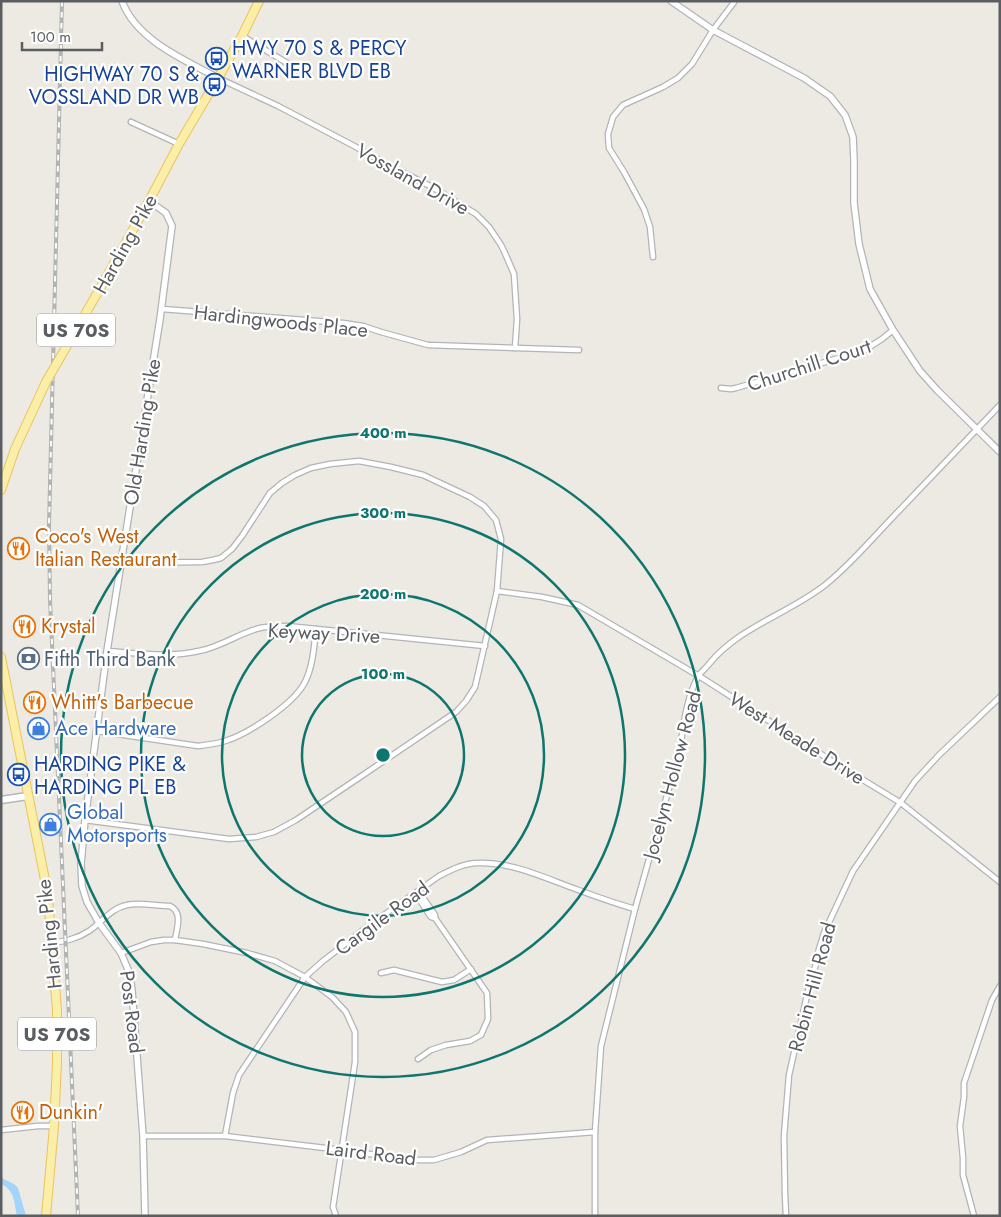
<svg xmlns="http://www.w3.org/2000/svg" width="1001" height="1217" viewBox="0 0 1001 1217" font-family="Jost,sans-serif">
  <rect width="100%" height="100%" fill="#eceae2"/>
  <path fill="#a3d4fb" d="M1 1177C7 1182 14 1182 18 1188L26 1216H17C14 1203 15 1190 1 1184Z"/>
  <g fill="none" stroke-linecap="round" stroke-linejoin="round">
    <defs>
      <g id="minor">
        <polyline points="242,36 287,63"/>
        <polyline points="218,78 278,106 356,147 388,165 432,187 476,214 489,227 501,245 504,251 514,274 517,319 515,348"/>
        <polyline points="131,122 179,144"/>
        <polyline points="653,257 650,227 644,209 624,172 609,148 608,134 613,117 623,105 663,87 678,78 692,64 713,30 735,1"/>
        <polyline points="162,309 343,323 363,326 381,332 428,345 579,350"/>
        <polyline points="721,388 731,389 736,388 863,351 882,339 893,330"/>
        <polyline points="497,591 542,597 578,605 699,676 827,758 901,803 1000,882"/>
        <path d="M107 651C138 653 169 658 199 651 221 647 239 633 260 628 269 626 278 627 287 626L485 646"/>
        <path d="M97 731 198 746C207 745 216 744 225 741 248 734 294 704 305 682 313 666 314 647 316 629"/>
        <polyline points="85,820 229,839 256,837 274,832 296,820 366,773 456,712 466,701 475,687 497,591 501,539 496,520 484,506 470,497 423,475 391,467 359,461 330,464 311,468 295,475 282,483 270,493 242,536 232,549 221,558 213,560 202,562 121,563"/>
        <path d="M415 893C421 901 425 909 431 917L435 918"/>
        <path d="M52 943C65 941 77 939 89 931 101 923 111 908 127 905 139 902 157 906 170 906 183 912 177 928 175 940"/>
        <polyline points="121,953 151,942 164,940 175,940 203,944 247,953 275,961 305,977 332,997 346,1012 355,1032 355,1062 333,1207 336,1216"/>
        <polyline points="381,973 394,970 442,982 454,980 471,969"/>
        <polyline points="418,1059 431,1050 446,1045 470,1041 481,1035 488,1019 487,993 435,918 435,915 424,899 419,898"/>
        <polyline points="1,1130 38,1126 54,1126"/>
        <polyline points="143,1136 225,1136 342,1150 411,1160 434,1160 461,1152 487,1140 595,1132"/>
        <path d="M225 1136 233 1093 239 1075 305 977 323 961 367 927 439 876C451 870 464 863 478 863 510 862 541 876 570 887 592 895 613 903 635 909"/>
        <path d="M595 1216V1132L601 1046 635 909 680 749C683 726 687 695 699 675 702 671 706 668 709 664 739 627 788 614 825 585 849 566 870 541 892 518 928 480 964 443 1000 405"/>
        <polyline points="786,1216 785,1194 784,1136 789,1075 810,982 816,964 819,949 824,933 853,871 915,781 939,755 1000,697"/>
        <polyline points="974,1216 963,1175 963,1158 960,1126 964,1097 964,1083 992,1000 1000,986"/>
      </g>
      <g id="tertiary">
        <path d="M122 1C136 40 185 60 218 78"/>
        <polyline points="671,1 713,30 804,78 830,96 845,115 853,137 854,161 854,203 859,244 870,289 893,330 920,371 937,390 1000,452"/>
        <polyline points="145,1216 143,1136 132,990 129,972 121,953 99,923 87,902 82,886 81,864 85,820 107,651 160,319 172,226 166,213 149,201"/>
      </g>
      <polyline id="secondary" points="1,800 28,796"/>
      <g id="primary">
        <polyline points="106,278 149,201 179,144 218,78 242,36 259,1"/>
        <polyline points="1,490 15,449 46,382"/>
        <polyline points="1,657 48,895 51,936 57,1010 57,1063 54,1126 46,1216"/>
      </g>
    </defs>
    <use href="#minor" stroke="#b2b4b9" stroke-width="7"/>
    <use href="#tertiary" stroke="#b2b4b9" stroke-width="8"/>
    <use href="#secondary" stroke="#b3b6bc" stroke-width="9"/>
    <use href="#primary" stroke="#ebc45c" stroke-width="10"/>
    <use href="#minor" stroke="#fff" stroke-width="4.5"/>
    <use href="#tertiary" stroke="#fff" stroke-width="5.5"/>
    <use href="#secondary" stroke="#fff" stroke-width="6"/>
    <use href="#primary" stroke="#fbeea8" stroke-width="8"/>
    <defs>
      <polyline id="rail" points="62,1 49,525 50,600 78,1216"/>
    </defs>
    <use href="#rail" stroke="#b2b3b3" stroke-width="4"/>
    <use href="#rail" stroke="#fff" stroke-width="2" stroke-dasharray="5.5" stroke-linecap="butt"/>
    <defs>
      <polyline id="primary-bridge" points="46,382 106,278"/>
    </defs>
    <use href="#primary-bridge" stroke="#ebc45c" stroke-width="10" stroke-linecap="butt"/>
    <use href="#primary-bridge" stroke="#fbeea8" stroke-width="8"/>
  </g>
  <g fill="none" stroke="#0f766e" stroke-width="2.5">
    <circle cx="383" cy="755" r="81"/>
    <circle cx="383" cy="755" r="161"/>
    <circle cx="383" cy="755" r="242"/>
    <circle cx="383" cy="755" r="322"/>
  </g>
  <defs>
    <symbol id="bus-ring" viewBox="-11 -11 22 22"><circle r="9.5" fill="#fff" stroke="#1a4fb4" stroke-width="1.5"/><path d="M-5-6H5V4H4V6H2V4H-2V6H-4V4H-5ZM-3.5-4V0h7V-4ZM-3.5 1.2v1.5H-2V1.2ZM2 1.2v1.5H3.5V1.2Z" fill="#1a4fb4"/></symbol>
    <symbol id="restaurant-ring" viewBox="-11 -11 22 22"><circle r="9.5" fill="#fff" stroke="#e8710a" stroke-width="1.5"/><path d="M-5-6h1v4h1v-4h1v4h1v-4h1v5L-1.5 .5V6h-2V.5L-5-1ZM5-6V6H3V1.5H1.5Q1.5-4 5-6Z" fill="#e8710a"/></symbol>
    <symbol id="bank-ring" viewBox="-11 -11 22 22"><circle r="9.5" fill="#fff" stroke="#5c6f8a" stroke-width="1.5"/><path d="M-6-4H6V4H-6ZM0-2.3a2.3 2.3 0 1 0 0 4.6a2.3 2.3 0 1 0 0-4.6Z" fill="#5c6f8a"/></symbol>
    <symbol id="shop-ring" viewBox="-11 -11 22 22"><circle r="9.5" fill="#fff" stroke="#3f7fe0" stroke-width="1.5"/><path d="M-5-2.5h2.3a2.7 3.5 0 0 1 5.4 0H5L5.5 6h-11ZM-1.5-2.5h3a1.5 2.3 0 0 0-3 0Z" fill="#3f7fe0"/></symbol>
  </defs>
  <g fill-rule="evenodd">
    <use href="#bus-ring" x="204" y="46" width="25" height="25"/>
    <use href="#bus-ring" x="202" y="72" width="25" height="25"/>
    <use href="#restaurant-ring" x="6" y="536" width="25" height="25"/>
    <use href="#restaurant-ring" x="12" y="614" width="25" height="25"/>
    <use href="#bank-ring" x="16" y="646" width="25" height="25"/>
    <use href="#restaurant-ring" x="22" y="690" width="25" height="25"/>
    <use href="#shop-ring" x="26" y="716" width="25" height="25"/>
    <use href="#bus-ring" x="6" y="762" width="25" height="25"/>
    <use href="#shop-ring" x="38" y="812" width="25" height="25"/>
    <use href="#restaurant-ring" x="10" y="1100" width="25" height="25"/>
  </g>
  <g text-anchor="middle" stroke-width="4.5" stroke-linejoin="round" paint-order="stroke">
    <g fill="#fff" stroke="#8c8e91" stroke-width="1">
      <rect x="37" y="313.5" width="78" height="33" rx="4"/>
      <rect x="18" y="1017.5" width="78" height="33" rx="4"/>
    </g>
    <g font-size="19" font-weight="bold" fill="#5a5e62">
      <text x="76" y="337">US 70S</text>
      <text x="57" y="1041">US 70S</text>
    </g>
    <g font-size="20" fill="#164399" stroke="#fff" text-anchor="start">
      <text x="232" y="55">HWY 70 S &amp; PERCY<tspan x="232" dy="23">WARNER BLVD EB</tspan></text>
      <text x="199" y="81" text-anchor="end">HIGHWAY 70 S &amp;<tspan x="199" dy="23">VOSSLAND DR WB</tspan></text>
      <text x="34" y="771">HARDING PIKE &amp;<tspan x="34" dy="23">HARDING PL EB</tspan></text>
    </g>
    <g font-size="20" fill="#5a5e62" stroke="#fff">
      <text transform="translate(413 179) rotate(29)" y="7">Vossland Drive</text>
      <text transform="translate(125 244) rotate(-61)" y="7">Harding Pike</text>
      <text transform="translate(281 321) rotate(6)" y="7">Hardingwoods Place</text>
      <text transform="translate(809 365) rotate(-18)" y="7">Churchill Court</text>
      <text transform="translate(142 432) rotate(-81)" y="7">Old Harding Pike</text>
      <text transform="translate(324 633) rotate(3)" y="7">Keyway Drive</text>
      <text transform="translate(797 738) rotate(32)" y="7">West Meade Drive</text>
      <text transform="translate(672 775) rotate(-75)" y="7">Jocelyn Hollow Road</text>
      <text transform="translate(382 918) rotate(-36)" y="7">Cargile Road</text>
      <text transform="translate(49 934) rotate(-96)" y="7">Harding Pike</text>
      <text transform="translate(812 987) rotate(-75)" y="7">Robin Hill Road</text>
      <text transform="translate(132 1012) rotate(83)" y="7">Post Road</text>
      <text transform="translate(371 1153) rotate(7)" y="7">Laird Road</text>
    </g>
    <g font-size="20" fill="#c56008" stroke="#fff" text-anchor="start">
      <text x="35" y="543">Coco's West<tspan x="35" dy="23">Italian Restaurant</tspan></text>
      <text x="41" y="633">Krystal</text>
      <text x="51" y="709">Whitt's Barbecue</text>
      <text x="39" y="1119">Dunkin'</text>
    </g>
    <g font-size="20" fill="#4e5e75" stroke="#fff" text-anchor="start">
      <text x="44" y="666">Fifth Third Bank</text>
    </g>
    <g font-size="20" fill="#366cbe" stroke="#fff" text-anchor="start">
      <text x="55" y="735">Ace Hardware</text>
      <text x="67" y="819">Global<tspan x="67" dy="23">Motorsports</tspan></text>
    </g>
  </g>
  <circle cx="383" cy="755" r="8" fill="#0f766e" stroke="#fff" stroke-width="2.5"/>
  <g font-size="15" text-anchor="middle" font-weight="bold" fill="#0f766e" stroke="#fff" stroke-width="4.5" stroke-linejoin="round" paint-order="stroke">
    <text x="383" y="438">400 m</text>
    <text x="383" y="518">300 m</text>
    <text x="383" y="599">200 m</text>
    <text x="383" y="679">100 m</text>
  </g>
  <rect width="1001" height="1217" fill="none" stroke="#5a5e62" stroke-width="5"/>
  <path d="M22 42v8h80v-8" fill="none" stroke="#5a5e62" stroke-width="2.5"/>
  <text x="30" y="42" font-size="15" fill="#5a5e62" stroke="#ffffff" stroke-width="4" paint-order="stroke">100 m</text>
</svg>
